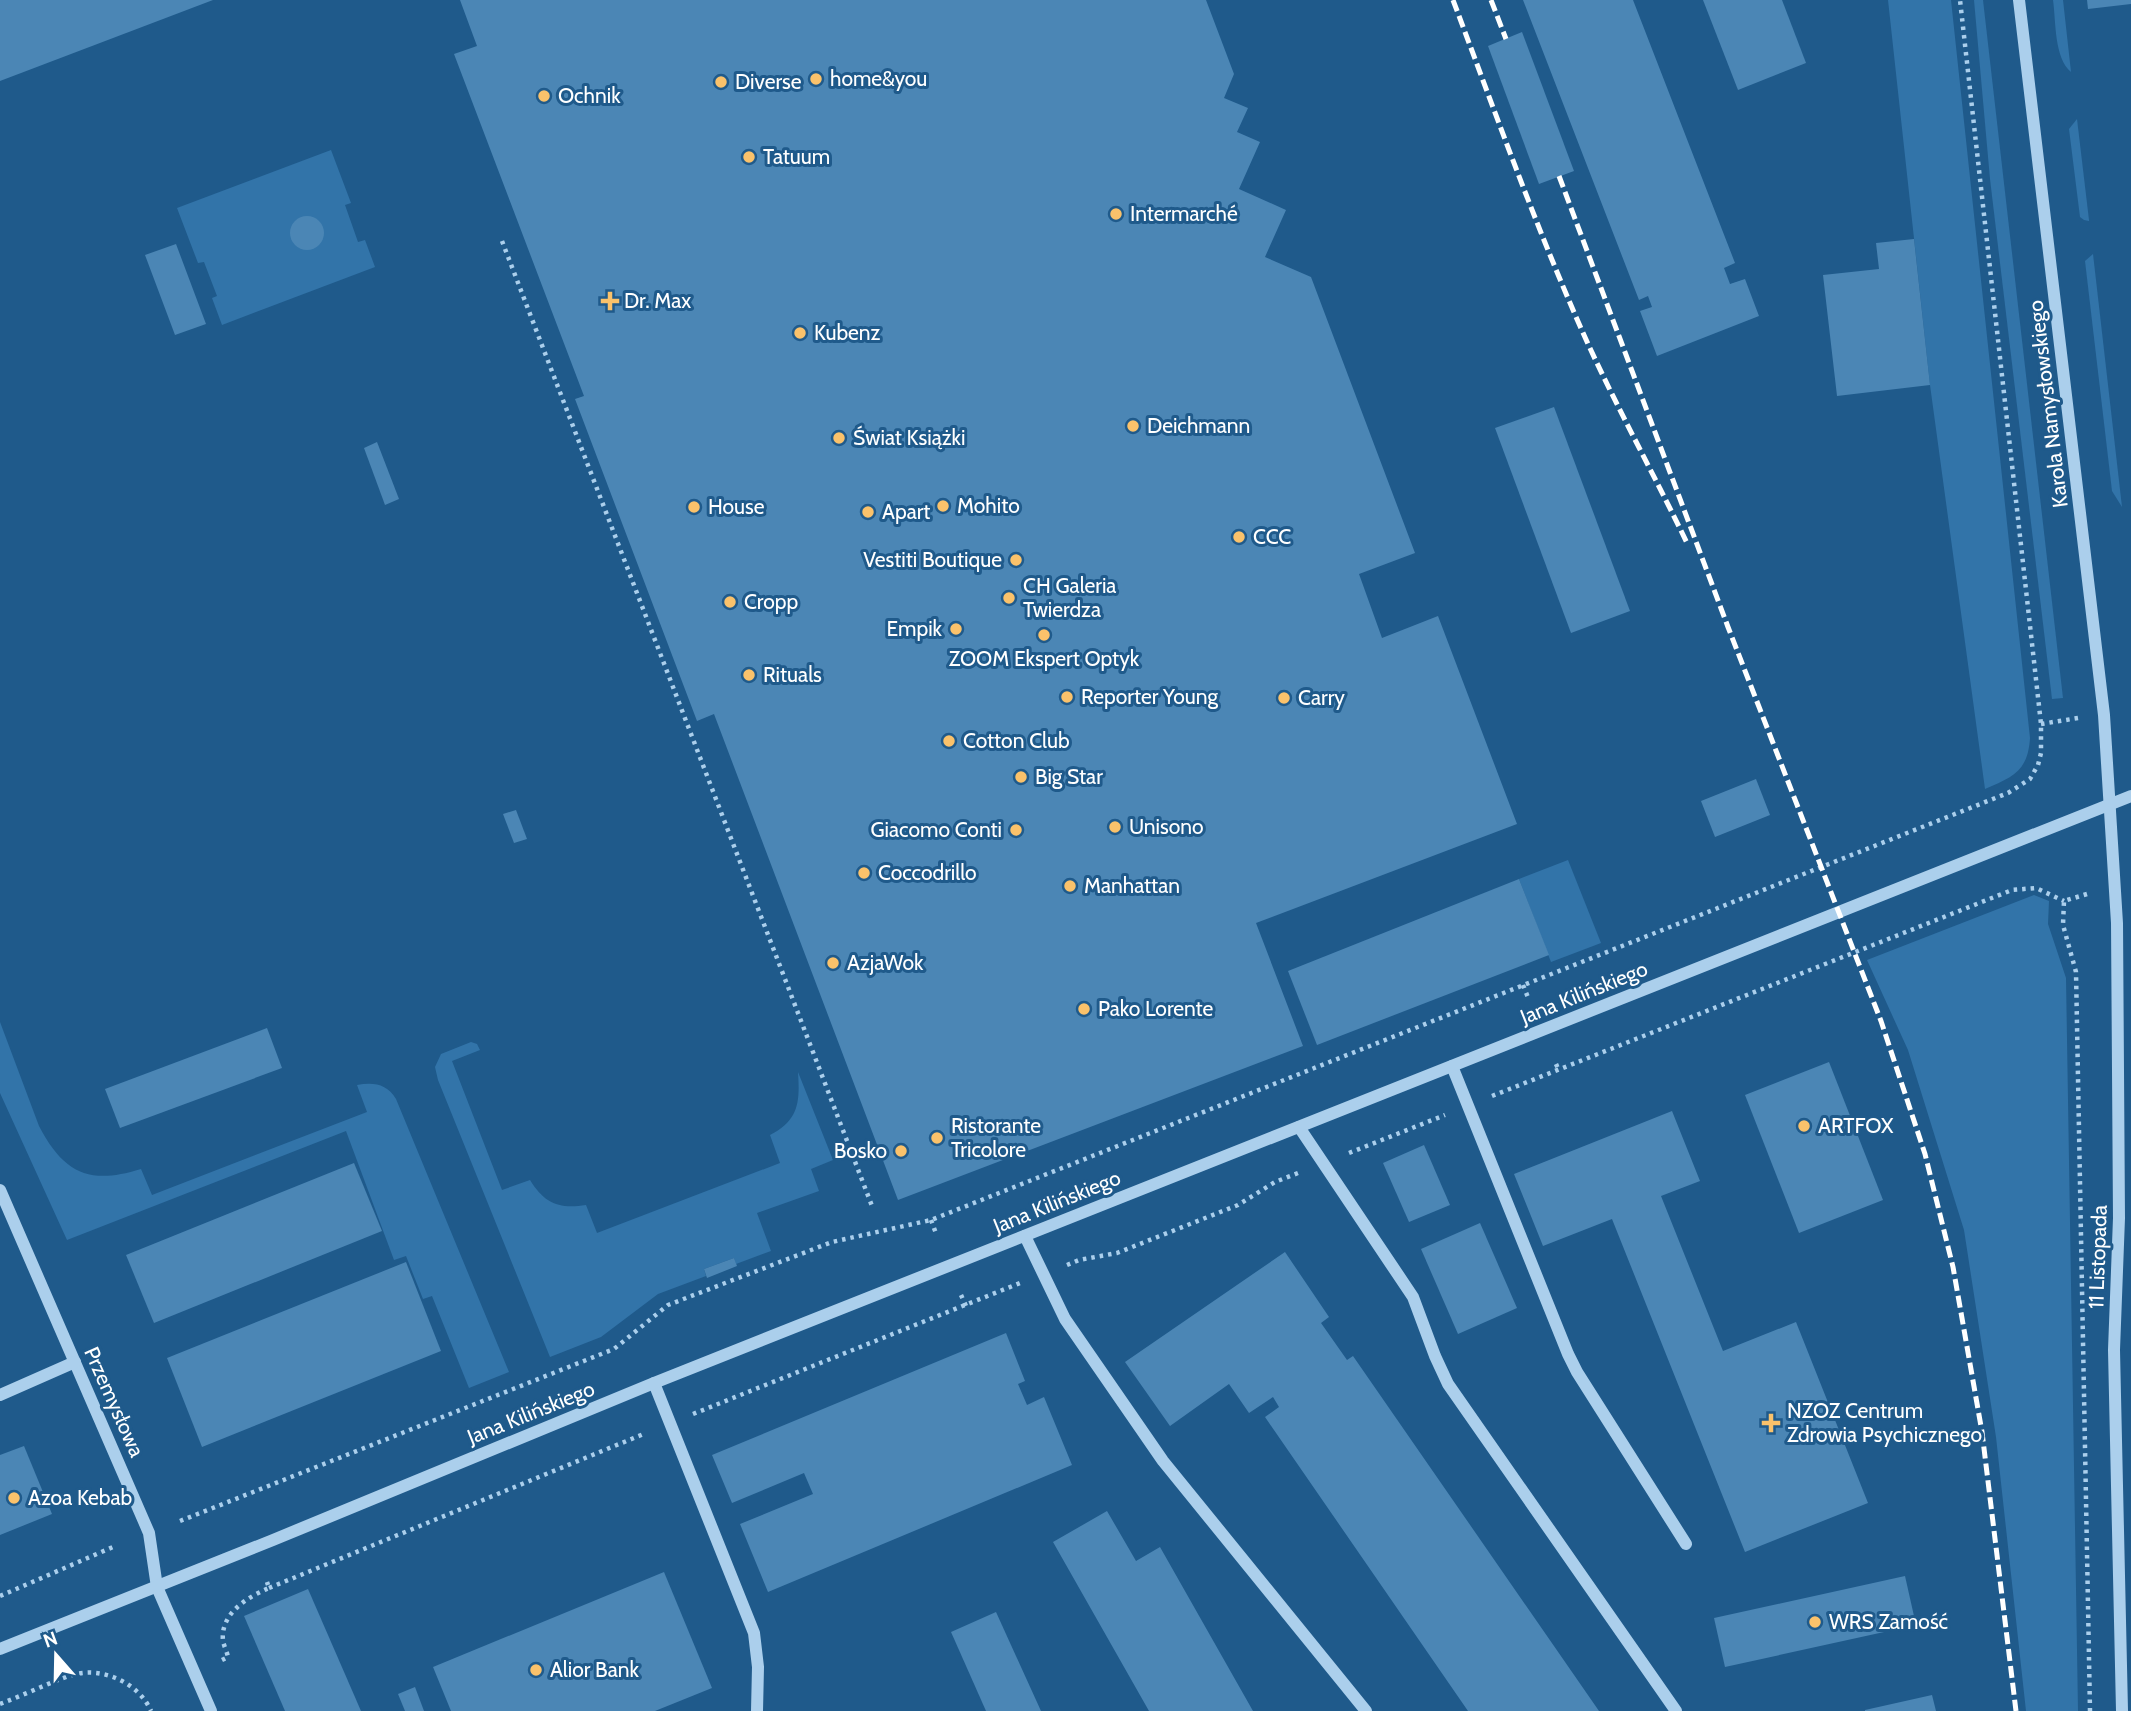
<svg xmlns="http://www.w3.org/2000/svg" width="2131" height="1711" viewBox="0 0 2131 1711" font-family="Cabin,sans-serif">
  <rect width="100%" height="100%" fill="#1f5a8b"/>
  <g fill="#3274a9">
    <path d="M1888 0H1951L2030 738C2028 771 2013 777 1985 789L1930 385Z"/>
    <polygon points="1974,0 1983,0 2063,698 2052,699 1990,179"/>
    <path d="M2053 0H2063L2071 72C2054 58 2056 21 2053 0Z"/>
    <polygon points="2077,119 2089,220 2089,221 2084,220 2080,217 2069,129"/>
    <polygon points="331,150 351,203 345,205 358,242 365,240 375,267 222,325 212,298 217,296 204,262 198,263 177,208"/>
    <polygon points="2093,254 2122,507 2112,491 2085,261"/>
    <polygon points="1568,860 1601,943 1551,962 1519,879"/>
    <polygon points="2034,895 2049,901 2048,924 2066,978 2078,1711 2026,1711 1996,1437 1964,1230 1908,1050 1867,960"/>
    <path d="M0 1022 39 1126C64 1174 90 1185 141 1169L152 1195 367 1112 357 1085C374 1082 387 1084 396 1099L509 1372 469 1388 432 1296 423 1299 406 1256 394 1260 346 1131 67 1240 0 1093Z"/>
    <path d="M471 1042 477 1044 480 1050 452 1061 502 1190 530 1180C545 1204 559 1209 586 1205L597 1233 780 1163 770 1135C799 1120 800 1102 798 1072L833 1160 811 1169 819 1191 757 1213 771 1251 736 1264 734 1258 704 1269 706 1276 658 1294 601 1337 550 1357 438 1080 435 1067 441 1054Z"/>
  </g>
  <g fill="#4b86b5">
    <polygon points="0,0 213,0 0,81"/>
    <polygon points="460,0 1206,0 1234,74 1224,98 1248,108 1237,132 1260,142 1239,189 1286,210 1265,257 1311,277 1415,553 1359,574 1382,638 1438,616 1517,824 1256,923 1303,1046 898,1200 714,714 697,721 575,399 584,396 454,54 477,46"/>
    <polygon points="1523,0 1633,0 1735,263 1724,268 1730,284 1745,279 1759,316 1657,356 1640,311 1652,307 1648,296 1639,300"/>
    <polygon points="1703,0 1782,0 1806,63 1738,90"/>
    <polygon points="2087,0 2131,0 2131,4 2088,9"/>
    <polygon points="1522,32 1574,171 1539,184 1488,46"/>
    <circle cx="307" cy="233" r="17"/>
    <polygon points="1914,239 1930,385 1837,396 1823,275 1879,269 1876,243"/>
    <polygon points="176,244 206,324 175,335 145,255"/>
    <polygon points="1554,407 1630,611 1571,633 1495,428"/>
    <polygon points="377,442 399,499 385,505 364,448"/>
    <polygon points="1756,779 1770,815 1715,837 1701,801"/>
    <polygon points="516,810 527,839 514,843 503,814"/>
    <polygon points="1519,879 1549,955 1317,1045 1288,971"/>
    <polygon points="267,1028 282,1068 120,1128 105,1089"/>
    <polygon points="1829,1062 1883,1200 1799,1233 1745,1095"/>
    <polygon points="1672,1111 1700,1181 1661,1196 1723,1351 1796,1322 1868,1503 1745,1552 1612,1219 1543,1246 1514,1174"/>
    <polygon points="1424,1145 1450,1205 1409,1222 1383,1163"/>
    <polygon points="354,1163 382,1231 154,1323 126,1255"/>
    <polygon points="1480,1223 1517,1308 1458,1334 1421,1249"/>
    <polygon points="1285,1252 1329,1317 1321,1323 1347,1360 1353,1356 1599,1711 1468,1711 1265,1417 1279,1407 1273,1397 1249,1413 1229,1384 1170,1426 1125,1362"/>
    <polygon points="734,1258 737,1266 707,1278 704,1269"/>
    <polygon points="406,1262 441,1351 202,1447 167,1358"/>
    <polygon points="1006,1333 1025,1381 1018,1384 1027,1405 1044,1397 1072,1465 768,1592 740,1524 813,1494 804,1473 732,1503 712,1455"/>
    <polygon points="24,1446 52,1514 0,1535 0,1455"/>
    <polygon points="1107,1511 1136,1561 1160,1547 1253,1711 1149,1711 1053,1542"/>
    <polygon points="664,1572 712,1688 655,1711 451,1711 433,1667"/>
    <polygon points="1905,1576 1916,1625 1725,1667 1714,1618"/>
    <polygon points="308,1589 361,1711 285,1711 244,1616"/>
    <polygon points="996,1612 1041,1711 986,1711 951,1632"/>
    <polygon points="415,1687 424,1711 405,1711 398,1694"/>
    <polygon points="1932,1695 1936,1711 1865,1711 1865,1710"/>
  </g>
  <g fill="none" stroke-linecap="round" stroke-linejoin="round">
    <g stroke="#abcfec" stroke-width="4.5" stroke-dasharray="3.5 5" stroke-linecap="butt">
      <polyline points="502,241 872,1206"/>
      <polyline points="2041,724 2078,718"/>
      <polyline points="2087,894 2064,901 2063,925 2076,972 2090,1711"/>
      <polyline points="1523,985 1529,1000"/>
      <polyline points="1556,1064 1559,1071"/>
      <polyline points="1492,1096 2012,890 2036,888 2064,901"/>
      <polyline points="1349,1153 1445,1115"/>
      <polyline points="931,1220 937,1236"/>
      <polyline points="1067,1265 1079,1260 1117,1253 1238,1205 1275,1182 1298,1173"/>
      <polyline points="961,1295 966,1306"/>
      <polyline points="693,1414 1020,1283"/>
      <polyline points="180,1521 614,1349 668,1305 832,1242 931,1220 2008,793 2030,779 2038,765 2041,753 2041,724 1960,0"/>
      <polyline points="269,1588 646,1433"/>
      <polyline points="0,1596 113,1547"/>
      <path d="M222 1660 228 1657C227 1652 224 1646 223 1641 220 1613 248 1597 269 1588L267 1582"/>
      <path d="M0 1704C24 1695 48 1683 72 1675 102 1666 139 1683 151 1711"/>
    </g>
    <g stroke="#abcfec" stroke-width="12">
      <polyline points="2019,0 2104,715 2117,923 2119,1218 2114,1350 2122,1711"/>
      <polyline points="1452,1066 1568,1354 1577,1372 1686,1544"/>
      <polyline points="1299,1127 1413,1297 1435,1356 1448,1384 1676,1711"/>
      <polyline points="0,1190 149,1533 157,1587 211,1711"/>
      <polyline points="1025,1236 1065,1319 1163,1461 1366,1711"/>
      <polyline points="654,1383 754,1633 758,1667 757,1711"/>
      <polyline points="0,1395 75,1362"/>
      <polyline points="0,1649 273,1540 654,1383 2131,796"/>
    </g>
    <g stroke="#fff" stroke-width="5" stroke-dasharray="12 5" stroke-linecap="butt">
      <path d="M1453 0C1494 109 1533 219 1580 326 1613 401 1653 472 1688 545"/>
      <polyline points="1491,0 1506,39"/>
      <polyline points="1559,176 1728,627 1881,1021 1925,1154 1953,1267 1982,1432 2016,1711"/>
    </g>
  </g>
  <g fill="#fac26b" stroke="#1f5a8b" stroke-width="2.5">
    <circle cx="816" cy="79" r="7"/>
    <circle cx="721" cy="82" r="7"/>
    <circle cx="544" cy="96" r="7"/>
    <circle cx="749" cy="157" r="7"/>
    <circle cx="1116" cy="214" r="7"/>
    <path d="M606.5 290.5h7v7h7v7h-7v7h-7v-7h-7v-7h7z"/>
    <circle cx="800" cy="333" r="7"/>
    <circle cx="1133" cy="426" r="7"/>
    <circle cx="839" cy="438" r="7"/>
    <circle cx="943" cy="506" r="7"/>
    <circle cx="694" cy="507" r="7"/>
    <circle cx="868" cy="512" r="7"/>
    <circle cx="1239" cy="537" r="7"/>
    <circle cx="1016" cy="560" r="7"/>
    <circle cx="1009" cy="598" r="7"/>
    <circle cx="730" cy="602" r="7"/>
    <circle cx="956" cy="629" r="7"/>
    <circle cx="1044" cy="635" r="7"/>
    <circle cx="749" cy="675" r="7"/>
    <circle cx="1067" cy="697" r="7"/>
    <circle cx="1284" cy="698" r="7"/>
    <circle cx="949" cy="741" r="7"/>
    <circle cx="1021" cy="777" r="7"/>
    <circle cx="1115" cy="827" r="7"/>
    <circle cx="1016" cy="830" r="7"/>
    <circle cx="864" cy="873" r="7"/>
    <circle cx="1070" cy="886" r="7"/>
    <circle cx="833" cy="963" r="7"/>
    <circle cx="1084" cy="1009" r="7"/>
    <circle cx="1804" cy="1126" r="7"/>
    <circle cx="937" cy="1138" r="7"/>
    <circle cx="901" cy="1151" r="7"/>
    <path d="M1767.5 1412.5h7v7h7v7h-7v7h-7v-7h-7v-7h7z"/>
    <circle cx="14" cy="1498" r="7"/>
    <circle cx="1815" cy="1622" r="7"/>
    <circle cx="536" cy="1670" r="7"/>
  </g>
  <g text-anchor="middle" stroke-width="6" stroke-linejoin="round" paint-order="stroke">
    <g font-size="21" fill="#fff" stroke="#1f5a8b" text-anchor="start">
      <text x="830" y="86">home&amp;you</text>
      <text x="735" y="89">Diverse</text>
      <text x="558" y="103">Ochnik</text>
      <text x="763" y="164">Tatuum</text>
      <text x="1130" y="221">Intermarché</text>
      <text x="624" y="308">Dr. Max</text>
      <text x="814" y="340">Kubenz</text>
      <text x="1147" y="433">Deichmann</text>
      <text x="853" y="445">Świat Książki</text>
      <text x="957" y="513">Mohito</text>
      <text x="708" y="514">House</text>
      <text x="882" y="519">Apart</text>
      <text x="1253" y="544">CCC</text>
      <text x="1002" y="567" text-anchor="end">Vestiti Boutique</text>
      <text x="1023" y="593">CH Galeria<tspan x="1023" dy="24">Twierdza</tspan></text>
      <text x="744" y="609">Cropp</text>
      <text x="942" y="636" text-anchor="end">Empik</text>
      <text x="1044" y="666" text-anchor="middle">ZOOM Ekspert Optyk</text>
      <text x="763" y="682">Rituals</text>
      <text x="1081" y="704">Reporter Young</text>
      <text x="1298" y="705">Carry</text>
      <text x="963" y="748">Cotton Club</text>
      <text x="1035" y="784">Big Star</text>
      <text x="1129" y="834">Unisono</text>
      <text x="1002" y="837" text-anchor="end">Giacomo Conti</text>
      <text x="878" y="880">Coccodrillo</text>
      <text x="1084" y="893">Manhattan</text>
      <text x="847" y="970">AzjaWok</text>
      <text x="1098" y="1016">Pako Lorente</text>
      <text x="951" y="1133">Ristorante<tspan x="951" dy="24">Tricolore</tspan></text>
      <text x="1818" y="1133">ARTFOX</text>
      <text x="887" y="1158" text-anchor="end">Bosko</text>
      <text x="1787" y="1418">NZOZ Centrum<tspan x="1787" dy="24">Zdrowia Psychicznego</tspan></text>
      <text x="28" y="1505">Azoa Kebab</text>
      <text x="1829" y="1629">WRS Zamość</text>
      <text x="550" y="1677">Alior Bank</text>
    </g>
    <g font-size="21" fill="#fff" stroke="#1f5a8b">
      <text transform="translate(2048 404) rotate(-97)" y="7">Karola Namysłowskiego</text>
      <text transform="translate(1584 993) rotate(-22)" y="7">Jana Kilińskiego</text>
      <text transform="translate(1057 1202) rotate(-22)" y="7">Jana Kilińskiego</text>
      <text transform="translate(2098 1257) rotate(-88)" y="7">11 Listopada</text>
      <text transform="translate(114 1402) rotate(66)" y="7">Przemysłowa</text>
      <text transform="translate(531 1413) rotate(-22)" y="7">Jana Kilińskiego</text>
    </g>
  </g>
  <g transform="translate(56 1655) rotate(340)" stroke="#1f5a8b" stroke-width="5" paint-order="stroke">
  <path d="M0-5L12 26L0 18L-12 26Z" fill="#ffffff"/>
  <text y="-10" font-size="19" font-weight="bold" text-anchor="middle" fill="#ffffff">N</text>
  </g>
</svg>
